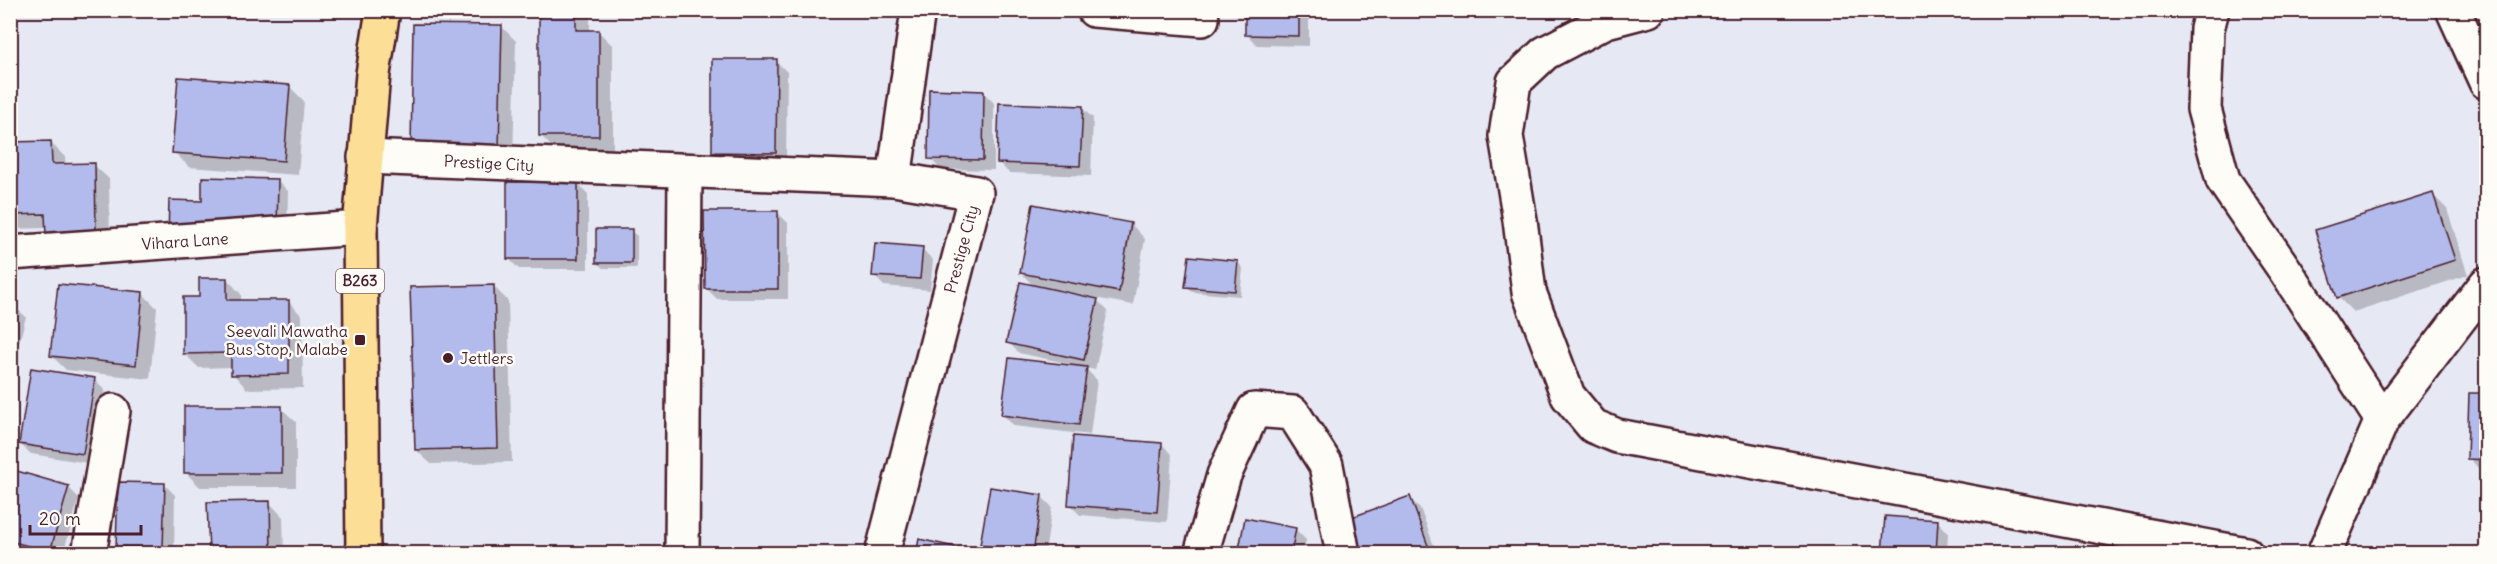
<svg xmlns="http://www.w3.org/2000/svg" width="2497" height="564" viewBox="0 0 2497 564" font-family="Delius,sans-serif">
  <rect width="100%" height="100%" fill="#e6e8f4"/>
  <filter id="ink" filterUnits="userSpaceOnUse"><feTurbulence type="fractalNoise" baseFrequency=".0167" numOctaves="2"/><feDisplacementMap in="SourceGraphic" scale="12" xChannelSelector="R" yChannelSelector="G"/><feConvolveMatrix kernelMatrix="1 2 1 2 8 2 1 2 1" color-interpolation-filters="sRGB"/></filter>
  <g filter="url(#ink)">
    <g fill="#0003">
      <polygon points="540,10 584,10 590,16 590,31 598,31 613,46 613,150 555,150 540,135"/>
      <polygon points="1246,10 1309,10 1309,46 1257,45 1246,34"/>
      <polygon points="501,26 516,41 513,163 427,162"/>
      <polygon points="776,61 787,72 786,163 724,162 713,152"/>
      <polygon points="289,86 304,101 298,175 189,167 174,152"/>
      <polygon points="983,92 994,103 994,170 940,169 930,158"/>
      <polygon points="1082,108 1093,118 1091,176 1009,173 998,162"/>
      <polygon points="10,143 51,143 65,157 66,165 94,165 109,179 110,248 47,228 10,229"/>
      <polygon points="277,180 288,191 287,239 203,202"/>
      <polygon points="577,183 588,194 588,269 519,269 508,258"/>
      <polygon points="2432,194 2447,209 2468,275 2353,312 2338,297"/>
      <polygon points="777,212 788,223 788,299 717,299 707,289"/>
      <polygon points="1131,224 1145,239 1133,305 1095,298 1108,311 1095,370 1085,368 1097,380 1090,435 1014,426 1003,415 1070,364 1019,353 1008,342 1035,287 1021,273"/>
      <polygon points="631,231 637,236 637,268 603,268 597,263"/>
      <polygon points="922,249 933,260 930,290 884,286 873,275"/>
      <polygon points="1237,262 1243,268 1240,296 1192,292 1187,286"/>
      <polygon points="227,279 241,294 241,301 288,301 302,316 303,388 247,389 233,374 233,367 199,368 184,353 201,299"/>
      <polygon points="493,286 508,301 512,462 431,464 416,450"/>
      <polygon points="142,293 157,308 150,379 66,370 52,356"/>
      <polygon points="10,305 15,307 26,317 10,376"/>
      <polygon points="94,379 105,390 94,464 31,454 20,444"/>
      <polygon points="2470,394 2486,394 2486,469 2479,469 2469,458"/>
      <polygon points="281,408 296,422 296,487 200,487 185,472"/>
      <polygon points="1162,444 1172,455 1167,522 1080,515 1069,504"/>
      <polygon points="10,471 68,487 79,498 63,554 32,554 10,547"/>
      <polygon points="164,484 175,495 174,554 125,554 117,546"/>
      <polygon points="1041,496 1052,507 1045,554 991,554 982,545"/>
      <polygon points="1409,498 1420,508 1437,554 1358,554"/>
      <polygon points="269,502 283,517 284,554 210,554"/>
      <polygon points="1937,521 1948,532 1947,554 1883,554"/>
      <polygon points="1295,529 1306,540 1303,554 1239,554"/>
    </g>
    <g fill="#b2bbec" stroke="#4a1f2b" stroke-width="1.5">
      <polygon points="539,10 576,10 576,30 599,30 599,136 539,136"/>
      <polygon points="1245,10 1299,10 1299,36 1245,35"/>
      <polygon points="413,24 502,25 499,149 411,148"/>
      <polygon points="712,59 777,59 776,153 712,152"/>
      <polygon points="178,77 290,85 284,161 172,153"/>
      <polygon points="929,89 984,91 983,160 928,159"/>
      <polygon points="999,103 1083,106 1080,166 997,163"/>
      <polygon points="51,141 52,164 95,163 96,235 46,235 45,214 10,215 10,142"/>
      <polygon points="202,177 278,179 277,228 168,237 169,200 202,201"/>
      <rect x="507" y="182" width="71" height="77"/>
      <polygon points="2433,193 2455,260 2337,298 2315,230"/>
      <polygon points="1033,204 1131,223 1119,292 1020,273"/>
      <polygon points="704,211 778,211 778,289 705,289"/>
      <rect x="596" y="229" width="36" height="34"/>
      <polygon points="875,243 923,247 920,279 872,276"/>
      <polygon points="1189,256 1238,261 1235,291 1185,287"/>
      <polygon points="199,278 227,278 227,300 289,300 289,374 231,375 231,353 183,354 183,297 199,297"/>
      <polygon points="1020,282 1098,299 1084,360 1006,343"/>
      <polygon points="58,284 143,292 136,365 50,356"/>
      <polygon points="494,285 498,448 415,450 410,287"/>
      <polygon points="1009,358 1087,367 1079,425 1001,415"/>
      <polygon points="31,368 95,378 83,454 19,444"/>
      <polygon points="2469,393 2486,393 2486,460 2467,459"/>
      <rect x="184" y="406" width="98" height="67"/>
      <polygon points="1073,436 1162,443 1157,512 1068,505"/>
      <polygon points="10,469 69,486 50,552 10,541"/>
      <polygon points="118,482 165,483 163,548 116,547"/>
      <polygon points="990,487 1042,495 1033,553 980,545"/>
      <polygon points="1410,496 1431,554 1356,554 1344,520"/>
      <polygon points="270,501 271,554 209,554 207,502"/>
      <polygon points="1885,516 1938,520 1936,554 1882,554"/>
      <polygon points="1245,518 1296,528 1291,554 1238,554"/>
      <polygon points="919,539 986,554 916,554"/>
    </g>
    <g fill="none" stroke-linecap="round" stroke-linejoin="round">
      <defs>
        <g id="minor">
          <polyline points="1094,10 1202,19"/>
          <polyline points="1648,10 1606,21 1545,53 1514,82 1506,136 1520,220 1529,292 1568,396 1593,426 1617,436 2246,554"/>
          <polyline points="2212,10 2207,29 2204,109 2223,180 2287,273 2382,420"/>
          <polyline points="2453,10 2486,82"/>
          <polyline points="365,157 894,179 976,193 882,554"/>
          <polyline points="894,179 918,10"/>
          <polyline points="10,253 360,228"/>
          <polyline points="89,554 113,411"/>
          <polyline points="682,554 685,172"/>
          <polyline points="1201,554 1224,475 1254,410 1293,413 1326,465 1343,554"/>
          <polyline points="2324,554 2382,420 2486,284"/>
        </g>
        <polyline id="major" points="363,554 360,228 373,74 383,10"/>
      </defs>
      <use href="#minor" stroke="#4a1f2b" stroke-width="38"/>
      <use href="#major" stroke="#4a1f2b" stroke-width="38"/>
      <use href="#minor" stroke="#fdfcf7" stroke-width="33"/>
      <use href="#major" stroke="#fdde96" stroke-width="33"/>
    </g>
  </g>
  <g fill="#4a1f2b" stroke="#fdfcf7" stroke-width="2">
    <rect x="354" y="334" width="12" height="12" rx="3"/>
    <circle cx="448" cy="358" r="6"/>
  </g>
  <g text-anchor="middle" stroke-width="5" stroke-linejoin="round" paint-order="stroke">
    <rect fill="#fdfcf7" stroke="#806168" stroke-width="1.5" x="336" y="269" width="48" height="24" rx="4.5"/>
    <g font-size="15" font-weight="bold" fill="#4a1f2b">
      <text x="360" y="286">B263</text>
    </g>
    <g font-size="16" fill="#4a1f2b" stroke="#fdfcf7">
      <text transform="translate(489 163) rotate(3)" y="6">Prestige City</text>
      <text transform="translate(185 241) rotate(-4)" y="6">Vihara Lane</text>
      <text transform="translate(961 249) rotate(-75)" y="6">Prestige City</text>
    </g>
    <g font-size="16" fill="#4a1f2b" stroke="#fdfcf7" text-anchor="end">
      <text x="348" y="337">Seevali Mawatha<tspan x="348" dy="18">Bus Stop, Malabe</tspan></text>
      <text x="460" y="364" text-anchor="start">Jettlers</text>
    </g>
  </g>
  <rect width="2497" height="564" fill="none" stroke="#fdfcf7" stroke-width="36"/>
  <rect x="18" y="18" width="2461" height="528" fill="none" stroke="#4a1f2b" stroke-width="2" filter="url(#ink)"/>
  <path d="M30 525v9h111v-9" fill="none" stroke="#4a1f2b" stroke-width="3"/>
  <text x="39" y="525" font-size="18" fill="#4a1f2b" stroke="#fdfcf7" stroke-width="4.5" paint-order="stroke">20 m</text>
</svg>
